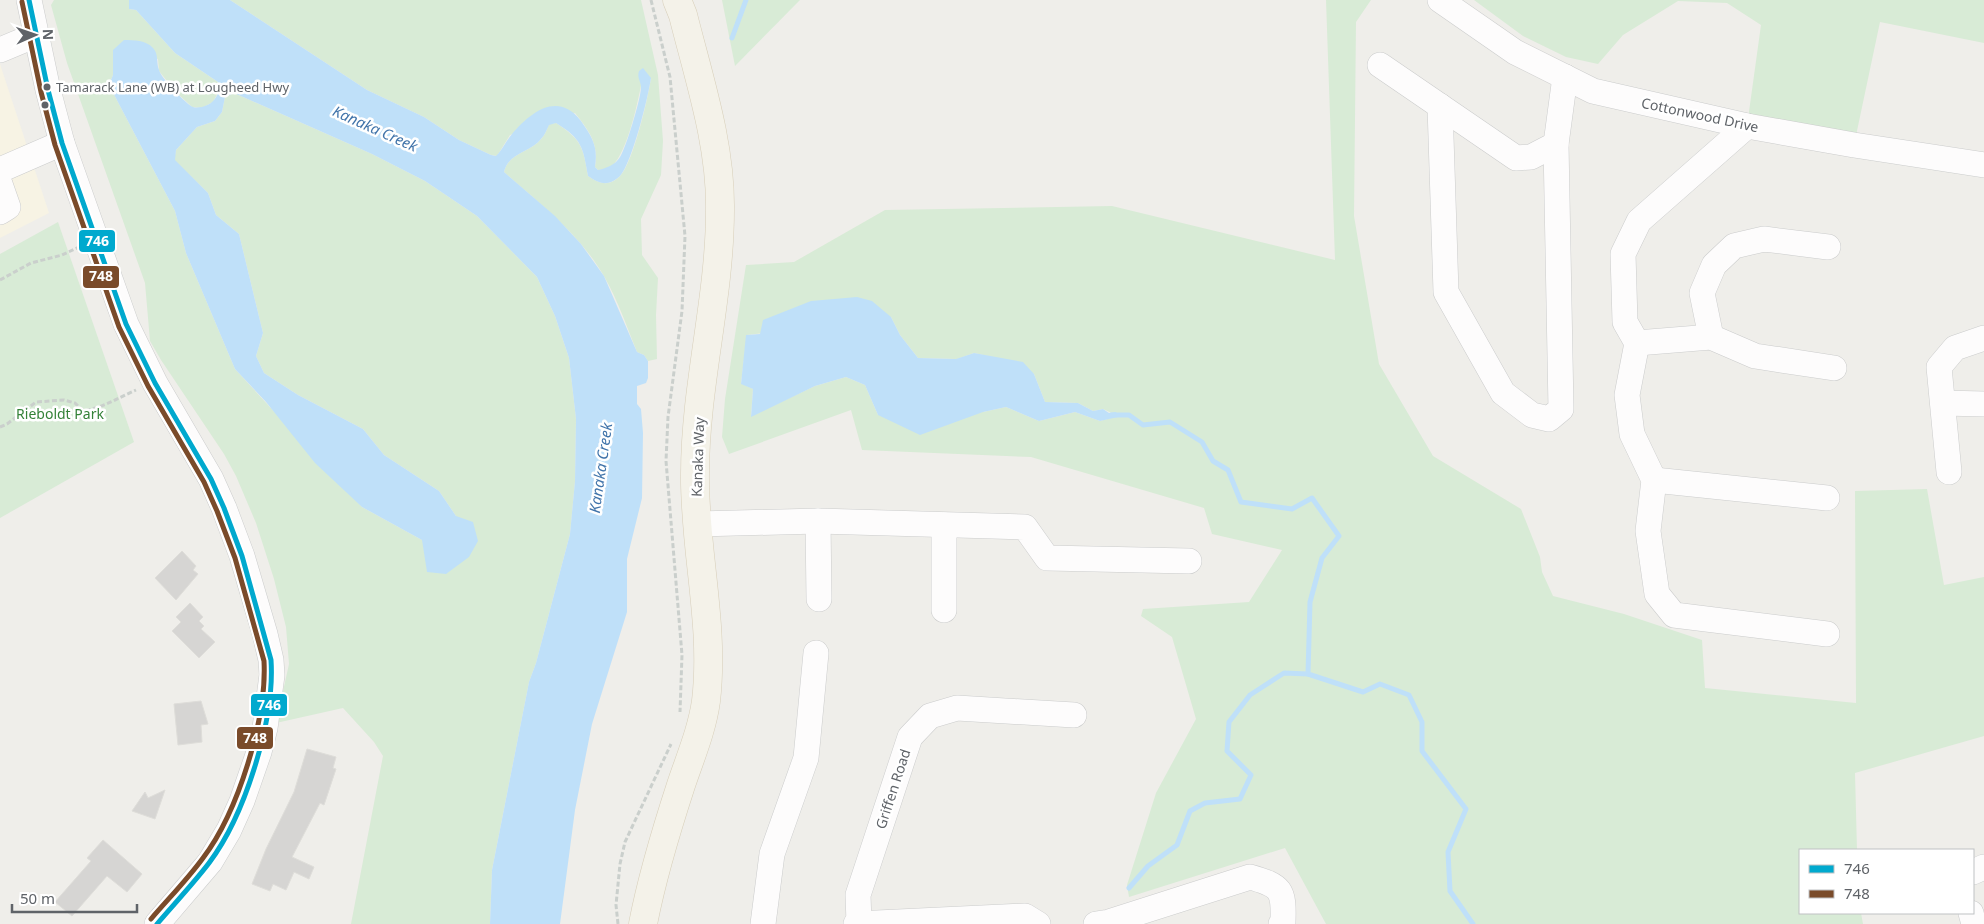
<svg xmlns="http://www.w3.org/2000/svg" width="1984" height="924" viewBox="0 0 1984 924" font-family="'Noto Sans',sans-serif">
  <rect width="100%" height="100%" fill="#efeeea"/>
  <polygon fill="#f7f3e4" points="0,64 49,213 0,238"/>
  <g fill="#d8ebd6" fill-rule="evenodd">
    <polygon points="54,0 129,0 129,9 136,10 175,53 218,82 219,91 213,102 202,108 192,107 175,91 159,71 158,59 113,50 113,75 109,85 175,211 186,253 235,369 362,507 422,540 456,516 439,491 384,455 363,429 298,395 264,373 256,356 263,333 239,234 216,215 208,193 174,160 176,150 197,127 215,121 222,112 225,97 234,93 372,154 425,181 477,216 537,277 555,316 569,358 576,419 575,481 570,534 536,663 529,682 492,870 490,924 351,924 383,756 374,742 343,708 276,723 289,664 286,627 274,579 256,523 236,476 224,454 161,360 150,341 145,283 67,63 51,5"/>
    <path d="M230 0H641L658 75 663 141 661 175 641 219 642 255 658 278 656 315 657 359 648 361 644 355 637 352C627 327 618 301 605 278 581 235 540 204 504 172 508 153 531 152 541 139 545 135 547 129 549 124L556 123C582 140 583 147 588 176 600 184 609 187 620 176 633 163 648 98 651 78L641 86C637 105 626 159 609 168 606 169 601 170 598 170L595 167C599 143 589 131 575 113L510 135 497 156 491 155 459 140 424 117 367 90Z"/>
    <polygon points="722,0 800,0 735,66"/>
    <path d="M1326 0H1371L1356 22 1354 216 1379 364 1433 456 1521 509 1540 557 1542 572 1553 596 1624 614 1702 640 1705 688 1856 703 1855 491 1927 489 1944 585 1984 577V736L1855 773 1857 850H1800V913H1861L1863 924H1326L1285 848 1129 897 1127 885 1156 793 1196 719 1172 637 1141 616 1143 609 1249 602 1282 550 1212 534 1204 508 1031 457 862 450 851 410 729 454 722 437 725 399 746 265 794 262 885 210 1112 206 1335 260ZM891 317 900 335 918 358 957 359 974 353 997 358 1034 374 1045 402 1078 403 1093 411 1103 409 1118 416 1100 421 1075 412 1039 421 1006 407 983 412 878 415 865 385 846 377 815 386 751 416 753 389 741 383 747 335Z"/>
    <polygon points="1474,0 1984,0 1984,43 1880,22 1854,145 1747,126 1761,25 1727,3 1678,1 1623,35 1598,64 1566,57 1523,36"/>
    <polygon points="58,222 134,442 0,518 0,254"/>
  </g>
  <g fill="#bfe0f9">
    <path d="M129 0H230L367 90 424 117 459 140 491 155 496 156C503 149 506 141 512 134 531 112 558 91 581 121 593 138 598 147 595 167L598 170C607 168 615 165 620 157 626 148 642 95 641 86 640 80 637 78 639 71L643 68 651 78C648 98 632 163 620 176 608 187 600 184 588 176 583 147 582 139 556 123L549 125C547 129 545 135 541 139 531 152 508 153 504 172L555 216 581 244 604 276 637 352 644 355 648 361V378L646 383 637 386V404L641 409 643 433 642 498 627 559V612L592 724 575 810 560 924H490L492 870 529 682 536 663 570 534 575 481 576 419 569 358 555 316 537 277 477 216 425 181 372 154 234 93 225 97 222 112 215 121 197 127 176 150 175 160 208 193 216 215 239 234 263 333 256 356 264 373 298 395 363 429 384 455 439 491 456 516 473 522 478 541 469 557 446 574 427 572 422 540 362 507 315 463 266 402 235 369 186 253 175 211 109 85 113 75V50L124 40C134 40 146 40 153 48 159 54 156 63 159 70 161 78 186 104 193 107 200 109 210 105 214 100 219 94 219 90 218 82L175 53 136 10 129 9Z"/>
    <polygon points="857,297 872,301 891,317 900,335 918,358 956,359 974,353 1023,362 1034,374 1045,402 1078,403 1093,411 1103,409 1109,413 1116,412 1118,417 1100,421 1075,412 1039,421 1006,407 983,412 920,435 878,415 865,385 846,377 815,386 751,417 753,389 741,384 746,335 760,334 763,320 811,301"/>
  </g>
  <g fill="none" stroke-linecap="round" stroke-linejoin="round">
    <g stroke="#bfe0f9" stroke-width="5">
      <polyline points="732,38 746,0"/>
      <polyline points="1111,415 1129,415 1143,425 1170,422 1202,442 1213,461 1228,470 1241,502 1292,509 1312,498 1339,536 1322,558 1310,602 1308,674 1363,692 1380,684 1409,695 1422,722 1422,751 1466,809 1448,852 1450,891 1473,924"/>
      <polyline points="1129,888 1148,866 1177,845 1190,811 1205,803 1240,799 1251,775 1227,751 1229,722 1250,695 1284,673 1308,674"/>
    </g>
  </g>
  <g fill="#d6d5d3" stroke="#deddd9">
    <polygon points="182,551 196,566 193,570 198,574 176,600 155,578"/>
    <polygon points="190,603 203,617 199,621 204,626 201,629 215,642 199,658 172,631 181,622 176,617"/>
    <polygon points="201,701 208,724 201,725 202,742 178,745 174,704"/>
    <polygon points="307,749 336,757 333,768 336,769 324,805 320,803 292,857 314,867 309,879 294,872 286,890 273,884 270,891 252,884 266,849 294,792"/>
    <polygon points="165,790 155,819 132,811 145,792 148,798"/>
    <polygon points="103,840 142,874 127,892 107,876 72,916 55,902 91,861 87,858"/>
  </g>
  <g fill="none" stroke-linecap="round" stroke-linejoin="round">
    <defs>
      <g id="minor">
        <polyline points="29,0 48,90 62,143 126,324 155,383 211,479 224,508 242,556 265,634 271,660 272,675 265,728 259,752 242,801 229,830 210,862 157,924"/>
        <polyline points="1440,0 1515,52 1593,91 1747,126 1854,145 1984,165"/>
        <polyline points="0,50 36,35"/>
        <polyline points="1380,65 1516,158 1531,157 1556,144"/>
        <polyline points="1440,106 1446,292 1503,393 1532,415 1549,419 1561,409 1556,144 1565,77"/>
        <polyline points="1747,126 1639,221 1623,254 1625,322 1637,343 1627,395 1632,434 1654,480 1648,531 1657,594 1674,615 1827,634"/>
        <polyline points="0,170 62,143"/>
        <polyline points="0,184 8,207 0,212"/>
        <polyline points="1711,337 1702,293 1714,265 1734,246 1764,239 1828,247"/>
        <polyline points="1637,343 1711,337 1755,356 1834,368"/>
        <polyline points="1943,403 1984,404"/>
        <polyline points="1949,472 1939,367 1955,348 1984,338"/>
        <polyline points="1654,480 1827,498"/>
        <polyline points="818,521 819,599"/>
        <polyline points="698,524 818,521 1025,527 1047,558 1189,561"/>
        <polyline points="944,610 944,525"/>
        <polyline points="1973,872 1984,867"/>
        <polyline points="1971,913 1974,924"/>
        <polyline points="859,923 858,895 910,737 930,716 957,708 1074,715"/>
        <polyline points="763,924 772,854 806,758 816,653"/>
        <polyline points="856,924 1025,916 1038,924"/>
        <path d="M1096 924 1109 922 1250 877C1282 886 1284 890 1283 922L1281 924"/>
      </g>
      <path id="major" d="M643 924C652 877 666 831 681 785 690 758 702 730 706 701 715 624 694 550 695 474 695 385 720 299 720 210 721 144 699 79 683 15L677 0"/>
    </defs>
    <use href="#minor" stroke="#cbcccc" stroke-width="26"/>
    <use href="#major" stroke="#d7ceb8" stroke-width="29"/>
    <g stroke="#cacfcc" stroke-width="3" stroke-dasharray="5 2.5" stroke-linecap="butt">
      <polyline points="651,0 670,77 685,236 682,311 668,417 666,461 682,655 680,712"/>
      <polyline points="0,280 31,263 62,255 79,247"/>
      <path d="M0 427 7 424 36 402 64 400 75 403 83 411C102 408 118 398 136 390"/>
      <polyline points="618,924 616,905 620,864 625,842 671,744"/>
    </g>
    <use href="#minor" stroke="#fdfcfc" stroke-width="25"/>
    <use href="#major" stroke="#f4f2e9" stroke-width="28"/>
    <defs>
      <path id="bus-1" d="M29 0 48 90 62 143 126 324 155 383 211 479 224 508 242 556 271 660C275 720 245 815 209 863 193 884 174 904 157 924"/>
      <path id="bus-2" d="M22 2 41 92 55 145 119 327 148 386 204 482 217 511 235 558 264 661C267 719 238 812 203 858 187 880 168 899 151 919"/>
    </defs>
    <use href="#bus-1" stroke="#fff" stroke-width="9"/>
    <use href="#bus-2" stroke="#fff" stroke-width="9"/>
    <use href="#bus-1" stroke="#00a9ce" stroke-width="5"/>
    <use href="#bus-2" stroke="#7a4b2a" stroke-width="5"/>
  </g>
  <g fill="#5f6368" stroke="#fff" stroke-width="2">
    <circle cx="47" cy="87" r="4.5"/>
    <circle cx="45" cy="105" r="4.5"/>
  </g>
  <g text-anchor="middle" stroke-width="5" stroke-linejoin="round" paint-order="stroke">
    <g font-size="13" fill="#5f6368" stroke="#fff" text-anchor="start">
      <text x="56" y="92">Tamarack Lane (WB) at Lougheed Hwy</text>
    </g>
    <g font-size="14" fill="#5f6368" stroke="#fff">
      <text transform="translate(1700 115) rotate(12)" y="5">Cottonwood Drive</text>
      <text transform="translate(698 457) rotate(-88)" y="5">Kanaka Way</text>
      <text transform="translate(893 789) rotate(-72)" y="5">Griffen Road</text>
    </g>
    <g font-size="14" fill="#348238" stroke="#fff">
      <text x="60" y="419">Rieboldt Park</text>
    </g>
    <g font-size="15" font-style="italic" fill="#4174aa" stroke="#fff">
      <text transform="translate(375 129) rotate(24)" y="5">Kanaka Creek</text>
      <text transform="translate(601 468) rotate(-82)" y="5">Kanaka Creek</text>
    </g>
  </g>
  <g stroke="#fff" stroke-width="2">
    <rect x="78" y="229" width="38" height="24" rx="5" fill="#00a9ce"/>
    <rect x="82" y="265" width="38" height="24" rx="5" fill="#7a4b2a"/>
    <rect x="250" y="693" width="38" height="24" rx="5" fill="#00a9ce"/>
    <rect x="236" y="726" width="38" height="24" rx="5" fill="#7a4b2a"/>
  </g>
  <g font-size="14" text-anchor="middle" font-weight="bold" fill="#fff">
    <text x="97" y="246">746</text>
    <text x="101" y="281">748</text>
    <text x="269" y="710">746</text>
    <text x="255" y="743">748</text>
  </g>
  <rect x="1799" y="849" width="175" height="65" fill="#ffffff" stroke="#bfc1c3"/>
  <rect x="1809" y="865" width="25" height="8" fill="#00a9ce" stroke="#bfc1c3"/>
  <text x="1844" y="874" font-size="15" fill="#5f6368">746</text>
  <rect x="1809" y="890" width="25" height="8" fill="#7a4b2a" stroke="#bfc1c3"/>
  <text x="1844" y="899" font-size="15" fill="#5f6368">748</text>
  <g transform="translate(35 35) rotate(88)" stroke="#ffffff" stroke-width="4" paint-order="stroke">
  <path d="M0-4L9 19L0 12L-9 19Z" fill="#5f6368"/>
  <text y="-8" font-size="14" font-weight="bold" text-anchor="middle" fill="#5f6368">N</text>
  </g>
  <path d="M12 904v8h125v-8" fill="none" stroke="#5f6368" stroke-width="2.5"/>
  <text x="20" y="904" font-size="15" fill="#5f6368" stroke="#ffffff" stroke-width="4" paint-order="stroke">50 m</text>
</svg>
